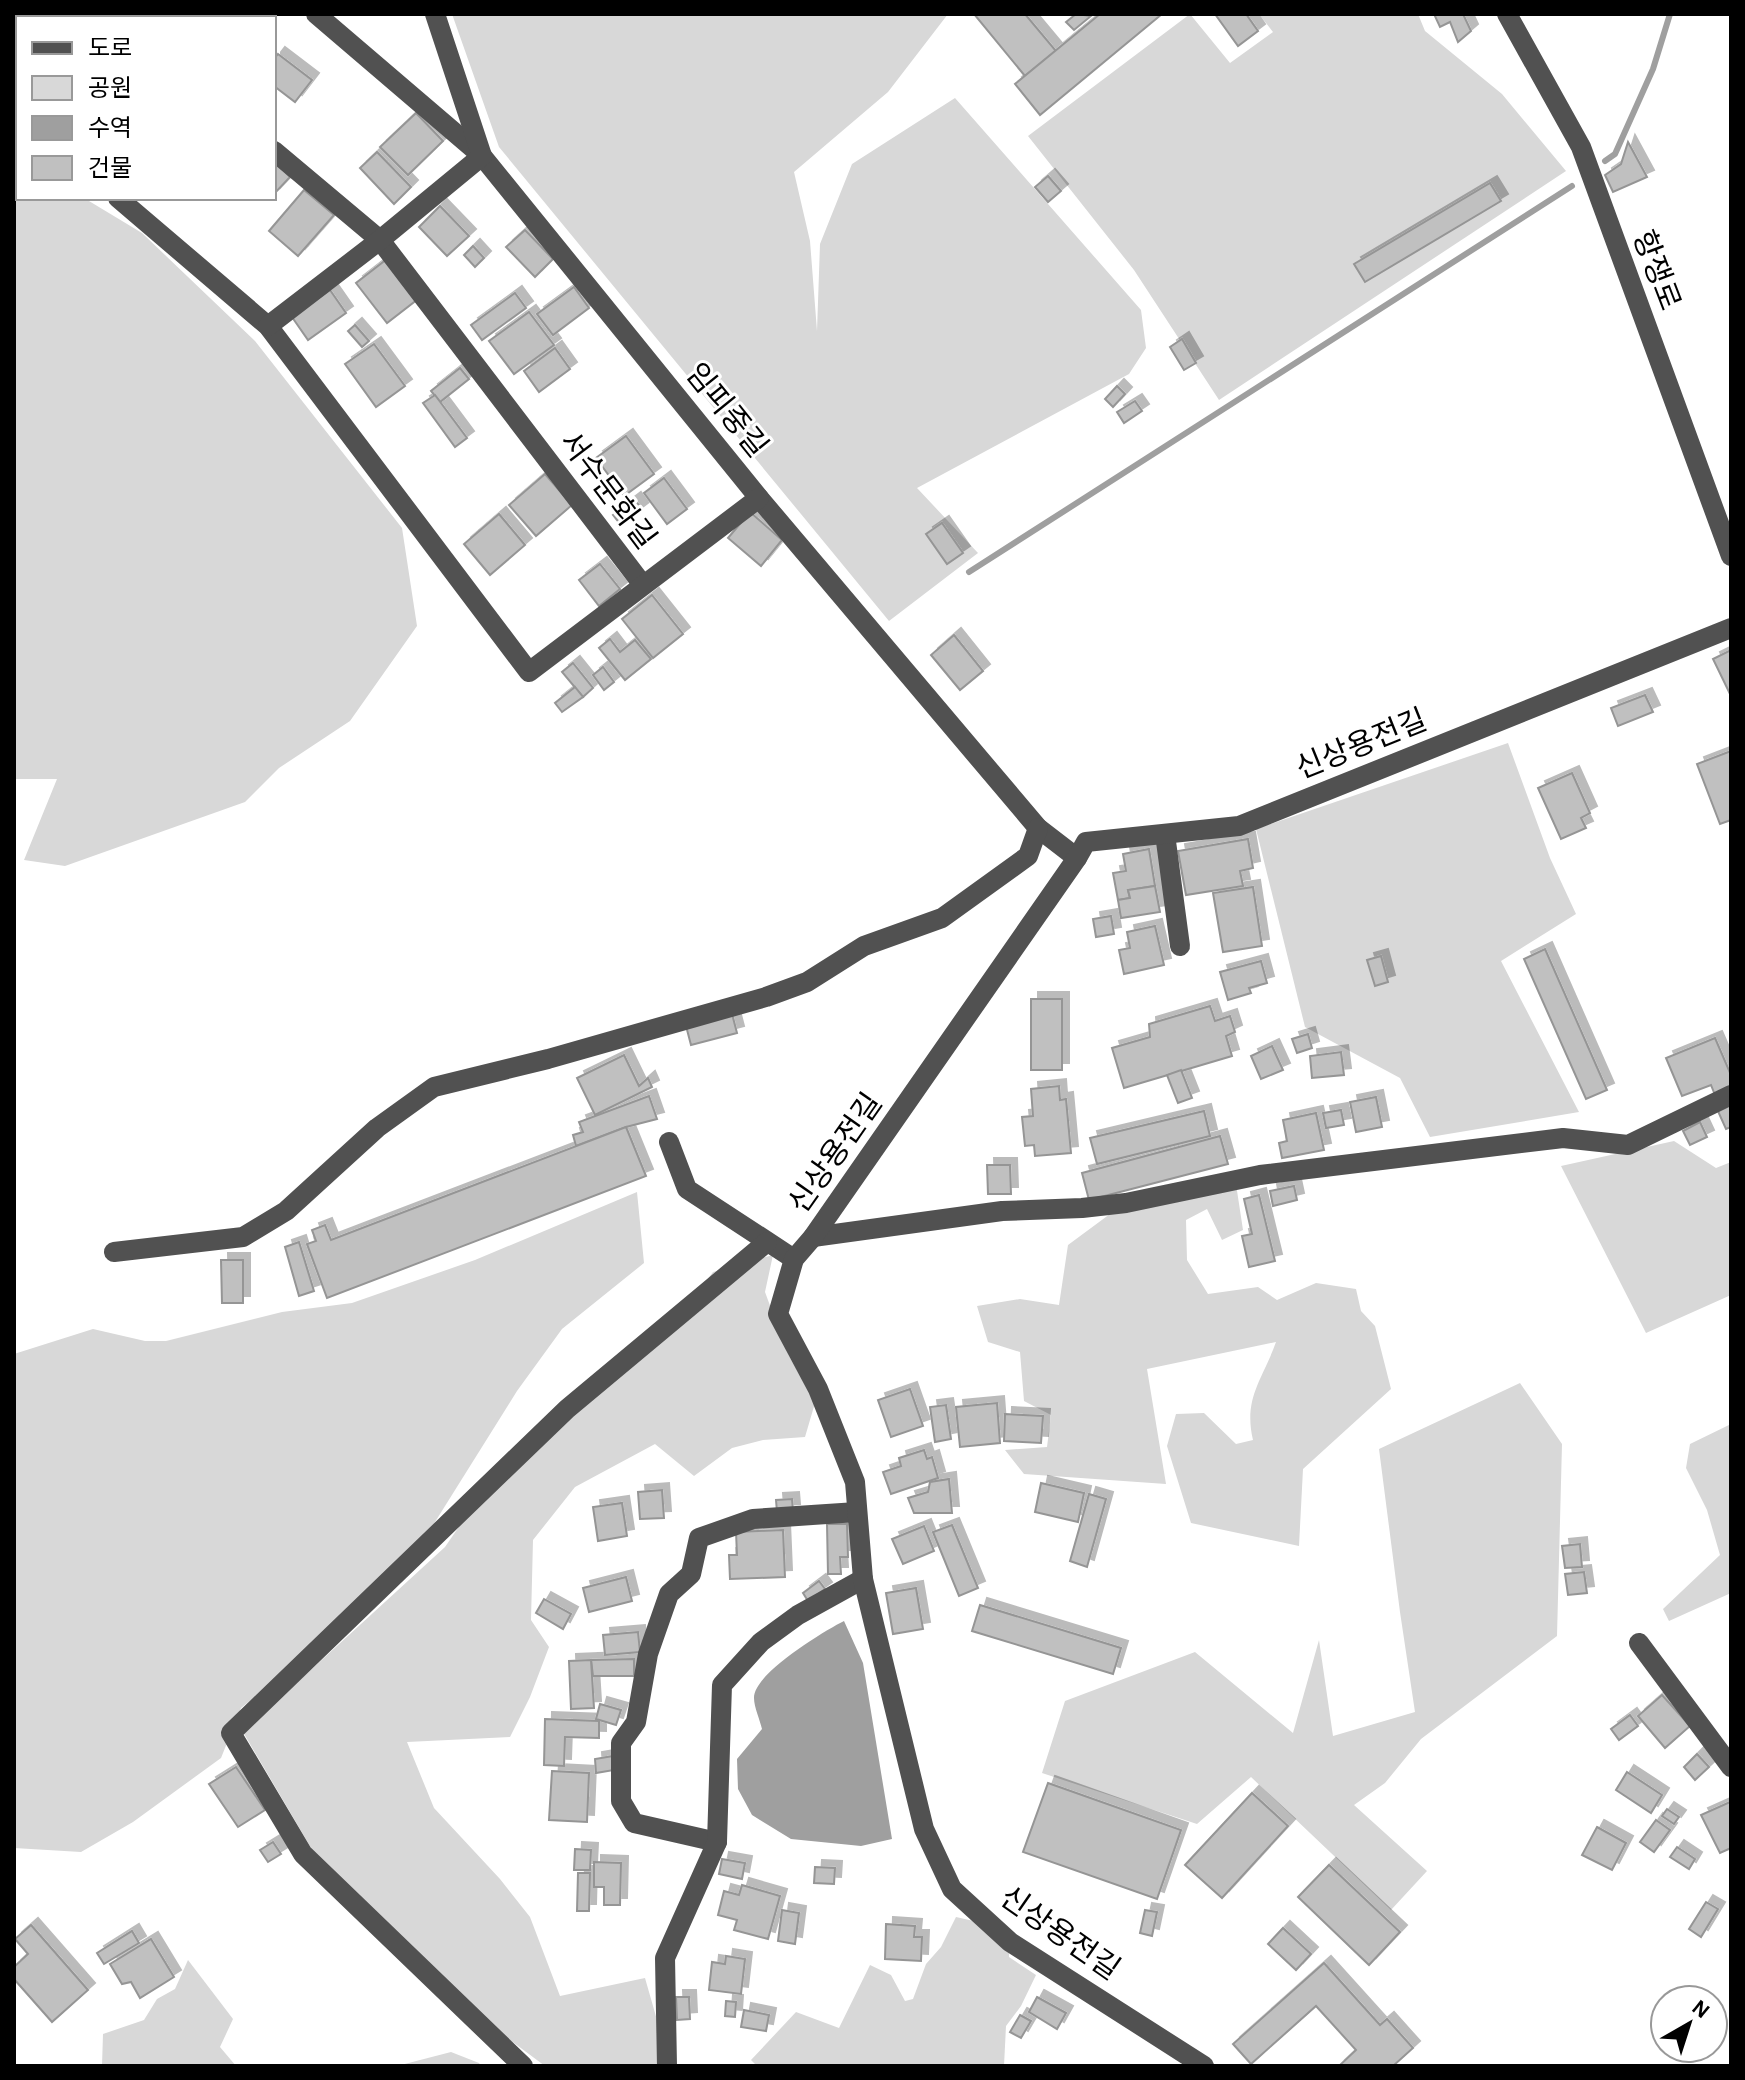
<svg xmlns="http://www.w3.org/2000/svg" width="1745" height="2080" viewBox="0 0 1745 2080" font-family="'Alegreya Sans','Noto Sans KR',sans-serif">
  <defs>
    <filter id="shadow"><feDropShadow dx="7" dy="-7" stdDeviation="0" flood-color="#0004"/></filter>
  </defs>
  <rect width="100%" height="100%" fill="#fff"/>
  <g fill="#d8d8d8">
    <polygon points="452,14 948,14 888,92 794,172 810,241 817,331 820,244 852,164 955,98 1141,310 1146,348 1129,374 917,488 978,553 889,621 499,147"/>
    <polygon points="1190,14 1230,63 1273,32 1259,14 1418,14 1425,31 1502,94 1566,171 1219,400 1134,270 1028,136"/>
    <polygon points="14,182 18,182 18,198 84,198 142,233 255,341 402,528 417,626 350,721 279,768 245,802 65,866 24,860 57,779 14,779"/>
    <polygon points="1508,743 1550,858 1576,914 1501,961 1579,1112 1430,1137 1400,1078 1305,1027 1256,829"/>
    <polygon points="1674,1141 1716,1168 1731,1162 1731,1295 1646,1333 1561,1166"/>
    <path d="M1234 1171 1243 1230 1222 1240 1207 1209 1186 1220 1187 1260 1208 1294 1258 1287 1277 1300 1316 1283 1356 1289 1361 1311 1375 1326 1391 1389 1303 1469 1299 1546 1191 1523 1167 1446 1176 1414 1204 1413 1236 1444 1253 1440C1243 1398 1263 1379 1276 1342L1147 1369 1166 1484 1024 1474 1005 1450 1047 1447 1051 1415 1024 1401 1020 1352 988 1342 977 1306 1020 1299 1059 1305 1068 1245 1137 1194Z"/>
    <polygon points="637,1192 644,1263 562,1329 517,1391 430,1530 410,1547 360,1610 241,1708 221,1758 133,1822 81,1852 14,1848 14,1354 93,1329 145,1341 166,1341 282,1312 352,1303 475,1260"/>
    <polygon points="773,1255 765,1292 787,1352 815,1403 805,1437 763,1440 732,1448 694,1476 655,1444 575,1487 533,1540 531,1620 549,1647 530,1697 510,1737 407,1742 434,1808 500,1879 530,1917 560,1996 645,1978 659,2027 658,2066 545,2066 490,2025 317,1858 243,1732 445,1547 511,1451 684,1310 713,1272"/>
    <polygon points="1520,1383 1562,1444 1557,1636 1421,1739 1385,1783 1354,1805 1427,1871 1391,1910 1251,1777 1197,1824 1042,1773 1065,1701 1195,1652 1293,1733 1319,1640 1333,1736 1415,1712 1400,1612 1379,1449"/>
    <polygon points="1731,1424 1731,1593 1669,1621 1663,1609 1720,1555 1707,1510 1686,1468 1690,1444"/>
    <polygon points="956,1917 978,1922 1009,1949 1009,1957 1036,1975 1021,2006 1006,2026 1004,2066 757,2066 751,2060 796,2012 839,2028 870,1965 891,1975 905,2001 913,1999 926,1964 941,1947"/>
    <polygon points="188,1960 233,2019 220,2047 236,2066 102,2066 103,2034 144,2020 157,1999 175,1989"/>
    <polygon points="451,2052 479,2063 481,2066 397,2066"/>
  </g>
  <path fill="#9f9f9f" d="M844 1621 863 1663 892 1839 861 1846 791 1839 752 1815 738 1789 737 1759 762 1729C760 1720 754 1707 754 1698 753 1674 824 1631 844 1621Z"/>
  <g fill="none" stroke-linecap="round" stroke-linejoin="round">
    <g stroke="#9f9f9f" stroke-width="6">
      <polyline points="1605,161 1615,154 1653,69 1670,14"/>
      <polyline points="969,572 1572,186"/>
    </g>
  </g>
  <g fill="#c0c0c0" stroke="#959595" stroke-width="2" filter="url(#shadow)">
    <polygon points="14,14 22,14 27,18 18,18 18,38 14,43"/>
    <polygon points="236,14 255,14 252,18 233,18"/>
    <polygon points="974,14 1025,14 1056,51 1025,76"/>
    <polygon points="1076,14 1091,16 1074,30 1066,22"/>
    <polygon points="1100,14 1162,14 1040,115 1015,84"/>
    <polygon points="1215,14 1246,14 1258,31 1238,46"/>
    <polygon points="1434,14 1463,14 1471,31 1458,42 1450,22 1440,27"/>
    <polygon points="278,54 312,80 295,102 274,86 274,59"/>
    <polygon points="416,113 443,141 408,175 380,147"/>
    <polygon points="1628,142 1647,177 1613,192 1605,175 1621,164"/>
    <polygon points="377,152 411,187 394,204 360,168"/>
    <polygon points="274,161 290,177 274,194"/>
    <polygon points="1048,176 1061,191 1048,202 1035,187"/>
    <polygon points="1490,183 1501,201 1365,282 1354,264"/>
    <polygon points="304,190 334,215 298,256 269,231"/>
    <polygon points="440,206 469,236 447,256 419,227"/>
    <polygon points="525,230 553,259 535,277 506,247"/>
    <polygon points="473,246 484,258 475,267 464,255"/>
    <polygon points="387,259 418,299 387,323 356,283"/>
    <polygon points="574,287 589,308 553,335 537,314"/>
    <polygon points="330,290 346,313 308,340 292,317"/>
    <polygon points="515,293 526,308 482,340 471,325"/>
    <polygon points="529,312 554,345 514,374 489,341"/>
    <polygon points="355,325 369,341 362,347 348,331"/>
    <polygon points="1182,339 1196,363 1184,370 1170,347"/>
    <polygon points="374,344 405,386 376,407 345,364"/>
    <polygon points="555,348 570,369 539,392 524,371"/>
    <polygon points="460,368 469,379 440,402 431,391"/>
    <polygon points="1117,386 1125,394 1113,407 1105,399"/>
    <polygon points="435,395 467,438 455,447 423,403"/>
    <polygon points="1135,401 1142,411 1124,423 1117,412"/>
    <polygon points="626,436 654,474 624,496 596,458"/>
    <polygon points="545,474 572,505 536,536 509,505"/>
    <polygon points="664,478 687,509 667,524 644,493"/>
    <polygon points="634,499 642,509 621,525 613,515"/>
    <polygon points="750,512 782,540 761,566 728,538"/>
    <polygon points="499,514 525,545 490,575 464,544"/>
    <polygon points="942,523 963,553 947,564 926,534"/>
    <polygon points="600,564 620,589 599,606 579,580"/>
    <polygon points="652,595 683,634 653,658 622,619"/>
    <polygon points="954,635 983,671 960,690 931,655"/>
    <polygon points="610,639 620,652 635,640 651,659 625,680 599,648"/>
    <polygon points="1731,650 1731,696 1713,659"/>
    <polygon points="573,663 593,688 583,697 562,672"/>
    <polygon points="603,667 614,682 604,690 593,675"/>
    <polygon points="575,687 583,697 562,712 555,703"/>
    <polygon points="1645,695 1653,712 1618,726 1611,708"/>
    <polygon points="1731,751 1731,820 1720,824 1697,764"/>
    <polygon points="1572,773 1590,813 1581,818 1586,828 1561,839 1538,788"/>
    <polygon points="1248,839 1253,868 1240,871 1243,886 1186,895 1178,851"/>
    <polygon points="1149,849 1155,886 1128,890 1130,898 1118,900 1113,873 1126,871 1123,854"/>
    <polygon points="1155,886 1160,912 1121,918 1118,900 1130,898 1128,890"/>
    <polygon points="1253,887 1262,946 1223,952 1213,893"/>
    <polygon points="1111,916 1114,934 1096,937 1093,919"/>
    <polygon points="1155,926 1164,965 1124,974 1119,950 1130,948 1127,932"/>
    <polygon points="1545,949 1607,1090 1586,1099 1524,959"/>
    <polygon points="1381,956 1388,982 1375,986 1367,960"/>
    <polygon points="1261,961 1267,983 1249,988 1251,993 1228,1000 1220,972"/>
    <rect x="1031" y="999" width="31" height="71"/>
    <polygon points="1210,1006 1215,1021 1230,1016 1235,1032 1226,1036 1232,1056 1124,1088 1112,1048 1150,1037 1149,1024"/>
    <polygon points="731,1010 737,1033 691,1045 685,1022"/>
    <polygon points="1308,1034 1312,1048 1297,1053 1292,1039"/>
    <polygon points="1715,1038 1731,1075 1731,1088 1715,1095 1711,1085 1682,1096 1666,1058"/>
    <polygon points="1272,1046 1283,1070 1261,1079 1251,1056"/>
    <polygon points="1341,1052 1344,1075 1312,1078 1310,1056"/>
    <polygon points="624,1055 639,1086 648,1078 652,1087 595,1115 577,1078"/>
    <polygon points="1181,1070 1192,1098 1178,1103 1167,1075"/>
    <polygon points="1059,1086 1060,1100 1066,1099 1071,1153 1035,1156 1034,1145 1025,1146 1022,1117 1033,1116 1031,1089"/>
    <polygon points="649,1096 657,1119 626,1127 576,1146 573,1135 583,1132 579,1122"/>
    <polygon points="1376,1097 1382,1127 1356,1132 1350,1102"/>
    <polygon points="1731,1103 1731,1127 1726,1129 1717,1109"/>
    <polygon points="1341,1110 1344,1125 1326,1128 1323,1113"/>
    <polygon points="1204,1111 1210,1136 1097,1164 1090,1138"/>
    <polygon points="1316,1113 1324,1150 1282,1158 1279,1143 1287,1141 1283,1120"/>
    <polygon points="1700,1122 1707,1137 1690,1145 1683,1131"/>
    <polygon points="626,1127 646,1176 327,1298 307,1244 316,1241 312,1230 325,1225 331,1240"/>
    <polygon points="1220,1136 1228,1164 1089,1200 1082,1173"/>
    <polygon points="987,1165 1010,1165 1011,1194 988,1194"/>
    <polygon points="1294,1186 1297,1200 1273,1206 1270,1191"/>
    <polygon points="1259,1195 1275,1261 1249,1267 1242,1236 1252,1234 1244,1199"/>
    <polygon points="299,1242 314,1291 299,1296 285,1247"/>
    <polygon points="221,1260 243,1260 243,1303 222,1303"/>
    <polygon points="910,1389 923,1426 891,1437 878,1400"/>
    <polygon points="997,1403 1000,1443 960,1447 956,1407"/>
    <polygon points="946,1405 951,1439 935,1442 930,1407"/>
    <polygon points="1005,1414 1043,1416 1041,1443 1004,1441"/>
    <polygon points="924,1450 927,1459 932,1457 938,1478 891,1494 883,1472 901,1466 899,1458"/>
    <polygon points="949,1479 952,1513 914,1513 908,1498 928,1492 930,1482"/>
    <polygon points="1041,1483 1084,1493 1078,1522 1035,1512"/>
    <polygon points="662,1490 664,1518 640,1519 638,1492"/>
    <polygon points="1089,1494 1106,1499 1087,1567 1070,1561"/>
    <polygon points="792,1499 793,1511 777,1512 776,1500"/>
    <polygon points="622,1503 627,1536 598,1541 593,1507"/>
    <polygon points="827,1524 847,1524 848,1557 840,1557 841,1574 828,1574"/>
    <polygon points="952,1525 978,1588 959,1596 933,1532"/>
    <polygon points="924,1526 934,1551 903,1564 892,1539"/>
    <polygon points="783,1530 785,1577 730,1579 729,1555 737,1555 736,1532"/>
    <polygon points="1580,1544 1582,1567 1565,1568 1562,1546"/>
    <polygon points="1584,1572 1587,1593 1568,1595 1565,1574"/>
    <polygon points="626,1577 632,1601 589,1612 583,1588"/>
    <polygon points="819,1581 825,1589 808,1601 803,1593"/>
    <polygon points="916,1588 923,1629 893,1634 886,1593"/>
    <polygon points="544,1599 571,1614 563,1629 536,1613"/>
    <polygon points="980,1605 1121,1648 1113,1674 972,1631"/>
    <polygon points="638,1632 640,1652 605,1655 603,1635"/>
    <polygon points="634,1659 634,1676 593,1676 591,1660"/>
    <polygon points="591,1660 594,1708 571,1709 569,1661"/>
    <polygon points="1662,1695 1690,1726 1665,1748 1638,1716"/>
    <polygon points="600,1704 621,1710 616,1725 596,1719"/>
    <polygon points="1630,1715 1638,1726 1619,1740 1611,1729"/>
    <polygon points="545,1719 599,1721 599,1738 565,1737 564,1766 544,1765"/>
    <polygon points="1697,1754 1709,1767 1695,1780 1684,1767"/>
    <polygon points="613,1756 614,1770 596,1773 595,1759"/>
    <polygon points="236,1767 265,1810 238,1827 209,1784"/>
    <polygon points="552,1771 589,1773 587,1822 549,1820"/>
    <polygon points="1627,1772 1662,1795 1651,1813 1616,1790"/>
    <polygon points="1048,1783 1181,1830 1157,1899 1023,1852"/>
    <polygon points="1252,1793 1288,1826 1222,1898 1185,1865"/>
    <polygon points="1730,1802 1731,1848 1720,1853 1701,1815"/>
    <polygon points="1667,1809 1679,1817 1674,1824 1662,1816"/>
    <polygon points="1656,1820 1670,1830 1654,1852 1640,1842"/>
    <polygon points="1597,1827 1626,1843 1612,1870 1582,1855"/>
    <polygon points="273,1842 281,1854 268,1862 260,1850"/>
    <polygon points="1677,1847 1695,1859 1689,1869 1670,1857"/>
    <polygon points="575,1849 591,1850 590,1870 574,1870"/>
    <polygon points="722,1859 745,1863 742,1879 719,1874"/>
    <polygon points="594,1862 621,1863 620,1905 604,1905 604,1887 594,1887"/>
    <polygon points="1329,1865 1400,1932 1369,1965 1298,1897"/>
    <polygon points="815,1867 835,1868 834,1884 814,1883"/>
    <polygon points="578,1873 590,1873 589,1911 577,1911"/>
    <polygon points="742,1885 780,1896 768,1939 734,1930 737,1920 718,1915 724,1891 739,1895"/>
    <polygon points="1706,1902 1718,1909 1701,1937 1689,1929"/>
    <polygon points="782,1910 799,1913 795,1944 778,1941"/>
    <polygon points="1145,1910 1157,1912 1152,1936 1140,1933"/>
    <polygon points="886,1924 915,1926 914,1937 922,1937 921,1961 885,1959"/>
    <polygon points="31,1925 88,1990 52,2022 14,1979 14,1967 28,1954 15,1939"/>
    <polygon points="1283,1928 1311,1954 1296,1970 1268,1944"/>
    <polygon points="132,1931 139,1943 104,1964 97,1953"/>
    <polygon points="151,1939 174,1977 140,1998 131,1982 122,1984 110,1964"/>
    <polygon points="726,1956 745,1959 741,1994 709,1990 712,1962 725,1964"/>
    <polygon points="1324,1963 1380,2025 1387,2019 1413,2048 1393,2066 1339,2066 1356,2050 1316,2006 1251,2064 1233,2044"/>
    <polygon points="676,1997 689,1997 690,2019 677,2020"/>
    <polygon points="1037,1997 1066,2013 1057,2029 1029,2012"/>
    <polygon points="726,2001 736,2002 735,2017 725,2016"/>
    <polygon points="744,2010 769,2015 766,2031 741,2027"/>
    <polygon points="1020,2015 1031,2021 1021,2038 1010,2032"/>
  </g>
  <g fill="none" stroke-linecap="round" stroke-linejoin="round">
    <g stroke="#515151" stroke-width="20">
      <polyline points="111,14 116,18"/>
      <polyline points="316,14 482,156 759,498 1038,828 1077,858"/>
      <polyline points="1507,14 1581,147 1731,556"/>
      <polyline points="14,120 18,114"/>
      <polyline points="274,151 380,240 643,585"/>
      <polyline points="118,198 268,326 529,672 759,498"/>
      <polyline points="268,326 380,240 482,156 435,14"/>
      <polyline points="1165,834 1180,946"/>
      <polyline points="669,1142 687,1189 794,1259"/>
      <polyline points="813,1237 1002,1211 1082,1208 1126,1203 1260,1175 1563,1138 1628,1145 1731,1095"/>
      <polyline points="114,1252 243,1237 286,1211 377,1128 434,1087 548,1059 766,997 807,982 864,946 942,918 1028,856 1038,828"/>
      <polyline points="1639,1643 1731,1767"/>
      <polyline points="717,1842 634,1823 621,1801 621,1743 636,1722 648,1654 669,1594 691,1574 699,1538 753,1519 857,1512"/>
      <polyline points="523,2066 303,1854 231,1733 567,1409 767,1242"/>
      <polyline points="667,2066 665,1958 717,1842 722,1685 761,1642 798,1615 863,1579"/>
      <polyline points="1204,2066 1010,1942 952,1889 924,1829 863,1579 855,1482 818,1389 778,1314 794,1259 813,1237 1077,858 1086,842 1239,826 1731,628"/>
    </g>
  </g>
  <g text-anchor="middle" stroke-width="6" stroke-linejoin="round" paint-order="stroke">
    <g font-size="30" fill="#000" stroke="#fff">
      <text transform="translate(1657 270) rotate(69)" y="10">항쟁로</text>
      <text transform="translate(727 410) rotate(51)" y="10">임피중길</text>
      <text transform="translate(608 490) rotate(53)" y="10">서수문화길</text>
      <text transform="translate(1361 744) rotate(-22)" y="10">신상용전길</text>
      <text transform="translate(835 1153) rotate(-55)" y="10">신상용전길</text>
      <text transform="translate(1060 1933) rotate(35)" y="10">신상용전길</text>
    </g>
  </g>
  <rect width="1745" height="2080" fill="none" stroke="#000000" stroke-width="32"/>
  <rect x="16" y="16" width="260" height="184" fill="#ffffff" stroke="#999999" stroke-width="2"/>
  <rect x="32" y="42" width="40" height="12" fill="#515151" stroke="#999999" stroke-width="2"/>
  <text x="88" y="56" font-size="24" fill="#000000">도로</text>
  <rect x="32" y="76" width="40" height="24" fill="#d8d8d8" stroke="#999999" stroke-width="2"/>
  <text x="88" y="96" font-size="24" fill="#000000">공원</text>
  <rect x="32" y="116" width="40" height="24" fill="#9f9f9f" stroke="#999999" stroke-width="2"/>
  <text x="88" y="136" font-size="24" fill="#000000">수역</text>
  <rect x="32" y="156" width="40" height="24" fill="#c0c0c0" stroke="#999999" stroke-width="2"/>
  <text x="88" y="176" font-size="24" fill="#000000">건물</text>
  <g transform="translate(1689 2024) rotate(39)"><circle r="38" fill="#ffffff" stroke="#999999" stroke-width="2"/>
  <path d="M0-6L14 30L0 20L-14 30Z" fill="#000000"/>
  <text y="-12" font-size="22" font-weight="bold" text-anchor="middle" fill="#000000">N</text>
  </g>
</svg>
